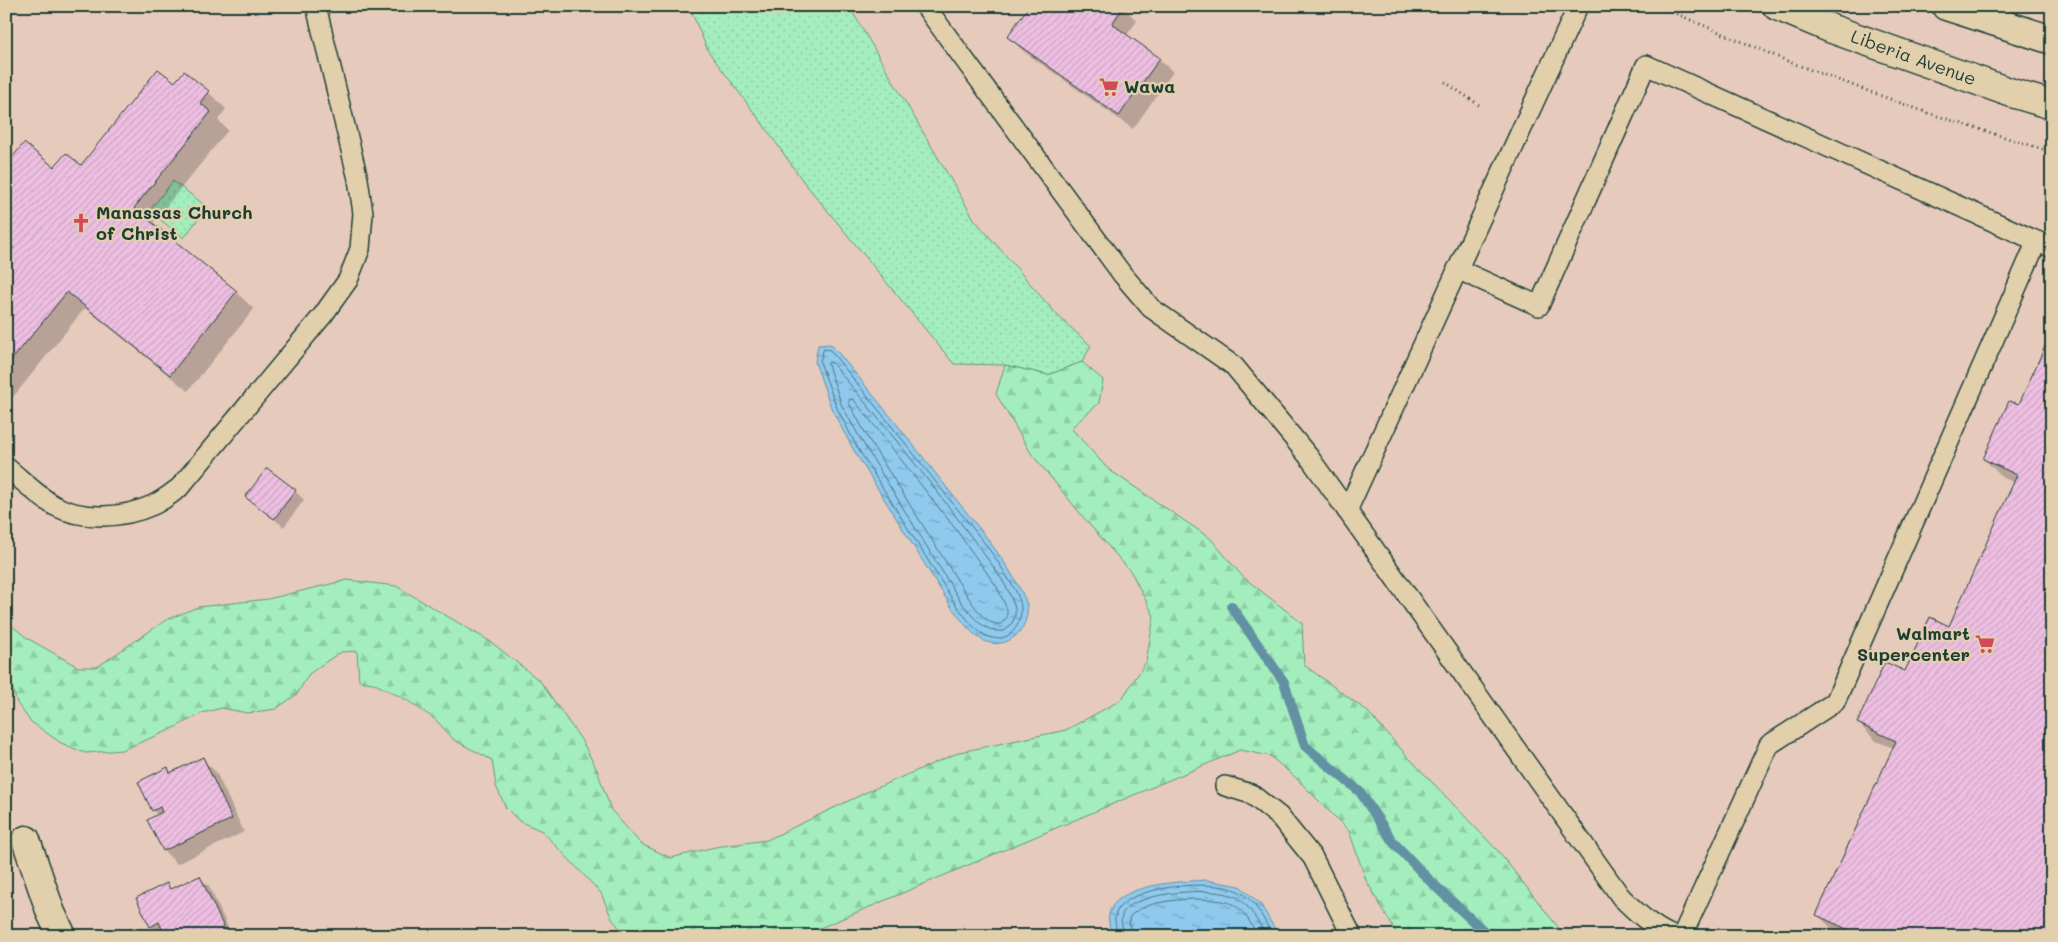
<svg xmlns="http://www.w3.org/2000/svg" width="2058" height="942" viewBox="0 0 2058 942" font-family="Mali,sans-serif">
  <defs>
    <pattern id="green-dots" width="8" height="8" patternUnits="userSpaceOnUse" patternTransform="scale(1.25)"><rect width="8" height="8" fill="#a4eebd"/><path d="M2 2h.1M6 6h.1" fill="none" stroke="#8dcda3" stroke-width="1.8" stroke-linecap="round"/></pattern>
    <pattern id="forest-firs" width="22" height="20" patternUnits="userSpaceOnUse" patternTransform="scale(1.25)"><rect width="22" height="20" fill="#a4eebd"/><path d="M5 1l3.5 6h-7zM16 11l3.5 6h-7z" fill="#8dcda3"/></pattern>
    <pattern id="water-ripples" width="26" height="14" patternUnits="userSpaceOnUse" patternTransform="scale(1.25)"><rect width="26" height="14" fill="#8fc9ee"/><path d="M2 4q2-2 4 0t4 0M15 11q2-2 4 0t4 0" fill="none" stroke="#74a4c2"/></pattern>
    <pattern id="building-hatch" width="6" height="6" patternUnits="userSpaceOnUse" patternTransform="scale(1.25)"><rect width="6" height="6" fill="#eebfe2"/><path d="M-1 1l2-2M0 6l6-6M5 7l2-2" fill="none" stroke="#cca5c2"/></pattern>
  </defs>
  <rect width="100%" height="100%" fill="#e6cbbd"/>
  <filter id="ink" filterUnits="userSpaceOnUse"><feTurbulence type="fractalNoise" baseFrequency=".02" numOctaves="2"/><feDisplacementMap in="SourceGraphic" scale="10" xChannelSelector="R" yChannelSelector="G"/><feConvolveMatrix kernelMatrix="1 2 1 2 8 2 1 2 1" color-interpolation-filters="sRGB"/></filter>
  <g filter="url(#ink)">
    <g fill="url(#green-dots)" stroke="#629678">
      <polygon points="689,6 849,6 974,219 1058,316 1091,346 1082,362 1048,375 1005,365 954,364 803,181 762,123 708,51"/>
      <polygon points="173,181 207,207 184,238 149,211"/>
    </g>
    <polygon fill="url(#forest-firs)" stroke="#629678" points="1082,362 1103,380 1099,403 1071,428 1108,469 1210,538 1243,577 1302,623 1304,665 1367,711 1408,757 1498,851 1565,936 1398,936 1366,880 1349,831 1295,777 1270,756 1240,750 801,936 626,936 612,919 601,893 542,831 519,821 506,808 496,786 492,760 454,740 436,720 407,700 373,683 359,681 357,651 341,652 327,661 309,674 297,694 276,709 247,713 222,708 202,713 170,730 122,750 85,753 61,743 30,721 17,703 10,680 6,677 6,621 27,638 78,667 97,667 166,620 198,607 268,599 347,580 396,586 491,642 540,681 582,741 597,770 611,810 641,844 671,858 715,847 767,840 867,792 960,752 1066,730 1121,700 1146,662 1154,616 1131,572 1089,524 1031,453 996,394 1005,365 1048,375"/>
    <g fill="url(#water-ripples)" stroke="#6291a4">
      <path d="M831 344C871 392 910 440 948 489 969 516 997 548 1014 578 1018 585 1025 597 1027 605 1030 626 1012 647 991 643 974 640 963 621 952 608L853 449 832 410 815 362 818 345Z"/>
      <path d="M1206 880 1240 886 1261 905 1279 936H1113C1088 884 1177 882 1206 880Z"/>
    </g>
    <g fill="#0003">
      <polygon points="1123,7 1137,21 1126,36 1159,59 1173,72 1133,129 1023,51 1009,37"/>
      <polygon points="175,84 208,92 226,109 218,120 228,130 152,224 236,292 254,309 188,391 85,308 6,406 6,260 14,250 6,242 11,222 6,218 6,167 54,169 81,167"/>
      <polygon points="2019,406 2052,936 1843,936 1835,932 1818,915 1893,748 1876,741 1858,723 1950,628 2015,483 2002,477 1984,459"/>
      <polygon points="295,491 304,500 284,527 247,497"/>
      <polygon points="202,759 216,772 244,832 177,864 164,851 158,816 153,810 167,769 172,773"/>
      <polygon points="199,877 209,886 232,936 167,936 165,933 160,935 151,926 167,885 172,890"/>
    </g>
    <g fill="none" stroke-linecap="round" stroke-linejoin="round">
      <g stroke="#4c757e" stroke-width="1">
        <path d="M824 349 830 350C869 398 908 446 946 495 967 521 993 551 1009 580 1014 587 1021 600 1021 608 1022 624 1010 642 992 638 976 634 966 617 956 605L857 447 837 408 820 362Z"/>
        <path d="M829 362 832 363C880 420 928 478 972 538 987 559 1006 580 1014 605 1018 615 1012 626 1004 631 983 633 973 616 961 602L863 443 842 406 828 365Z"/>
        <path d="M850 399H853L867 416 957 531 997 587 1007 609V617L1001 624C986 626 976 608 968 597L869 440 849 403Z"/>
        <path d="M1118 936C1117 929 1113 920 1116 913 1126 885 1214 879 1238 891 1255 899 1264 920 1273 936"/>
        <path d="M1124 936C1123 927 1118 918 1125 910 1140 892 1215 886 1236 897 1250 905 1258 922 1266 936"/>
        <path d="M1131 936 1129 918C1143 897 1209 896 1230 903 1243 908 1251 924 1258 936"/>
      </g>
      <polyline stroke="#6291a4" stroke-width="10" points="1231,606 1284,682 1305,746 1360,792 1393,842 1433,884 1489,936"/>
    </g>
    <g fill="url(#building-hatch)" stroke="#1f3d34">
      <polygon points="1029,6 1124,6 1112,24 1160,58 1119,116 1007,37"/>
      <polygon points="158,69 175,82 184,71 209,91 200,103 211,112 134,208 237,291 170,375 67,292 6,367 6,258 14,248 6,242 6,226 11,220 6,216 6,165 24,143 54,167 66,153 81,165"/>
      <polygon points="2052,331 2052,936 1862,936 1816,915 1896,741 1857,723 1885,662 1905,671 1930,617 1949,626 2017,475 1983,459 2009,401 2019,404"/>
      <polygon points="267,468 296,490 274,519 245,497"/>
      <polygon points="203,757 232,819 163,851 147,820 162,812 160,807 152,811 138,782 168,767 170,773"/>
      <polygon points="200,876 227,934 223,936 165,936 159,922 150,927 136,898 167,883 170,889"/>
    </g>
    <g fill="none" stroke-linecap="round" stroke-linejoin="round">
      <defs>
        <g id="lane">
          <path d="M925 6 1122 274 1151 308 1234 366 1309 457 1621 897C1637 913 1652 927 1673 936"/>
          <polyline points="1457,269 1539,306 1646,65 2052,248"/>
          <path d="M6 467C21 479 39 497 55 506 84 521 124 518 153 505 162 501 171 494 179 488L323 315 348 280 360 249 363 213 358 179 316 6"/>
          <polyline points="1347,511 1578,6"/>
          <polyline points="1225,786 1251,794 1279,816 1313,858 1352,936"/>
          <polyline points="1682,936 1769,745 1835,702 2037,241"/>
        </g>
        <polyline id="street" points="26,840 51,913 62,936"/>
        <g id="highway">
          <path id="s1" d="M1777 6 1832 29 2012 93 2052 105"/>
          <polyline points="1946,6 2052,40"/>
        </g>
      </defs>
      <use href="#lane" stroke="#1f3d34" stroke-width="22"/>
      <use href="#street" stroke="#1f3d34" stroke-width="31"/>
      <use href="#highway" stroke="#1f3d34" stroke-width="31"/>
      <g stroke="#1f3d34" stroke-width="3" stroke-dasharray="1 4" stroke-linecap="butt">
        <polyline points="1658,6 1792,63 1928,113 2052,152"/>
        <polyline points="1445,82 1479,105"/>
      </g>
      <use href="#lane" stroke="#e2d0ad" stroke-width="19"/>
      <use href="#street" stroke="#e2d0ad" stroke-width="28"/>
      <use href="#highway" stroke="#e2d0ad" stroke-width="28"/>
    </g>
  </g>
  <defs>
    <symbol id="supermarket-bare" viewBox="-9 -9 18 18"><path d="M-6-5.5h2.5l.6 2H6L4.5 2H-2.5L-4.4-4H-6ZM-1.5 3.2a1.3 1.3 0 1 0 .1 0ZM3 3.2a1.3 1.3 0 1 0 .1 0Z" fill="#d1495b" stroke="#e2d0ad" stroke-width="2.5" paint-order="stroke"/></symbol>
    <symbol id="church-bare" viewBox="-9 -9 18 18"><path d="M-1.2-6h2.4v3.5h3.3v2.4h-3.3V6h-2.4V-.1h-3.3v-2.4h3.3Z" fill="#d1495b" stroke="#e2d0ad" stroke-width="2.5" paint-order="stroke"/></symbol>
  </defs>
  <g fill-rule="evenodd">
    <use href="#supermarket-bare" x="1095" y="73" width="28" height="28"/>
    <use href="#church-bare" x="67" y="209" width="28" height="28"/>
    <use href="#supermarket-bare" x="1971" y="630" width="28" height="28"/>
  </g>
  <g text-anchor="middle" stroke-width="4.5" stroke-linejoin="round" paint-order="stroke">
    <g font-size="18" fill="#1f3d34" stroke="#e2d0ad">
      <text dy="6" stroke="none"><textPath href="#s1" startOffset="146">Liberia Avenue</textPath></text>
    </g>
    <g font-size="18" font-weight="bold" fill="#1f3d34" stroke="#e2d0ad" text-anchor="start">
      <text x="1124" y="93">Wawa</text>
      <text x="96" y="219">Manassas Church<tspan x="96" dy="21">of Christ</tspan></text>
      <text x="1970" y="640" text-anchor="end">Walmart<tspan x="1970" dy="21">Supercenter</tspan></text>
    </g>
  </g>
  <rect width="2058" height="942" fill="none" stroke="#e2d0ad" stroke-width="25"/>
  <rect x="12" y="12" width="2033" height="917" fill="none" stroke="#1f3d34" stroke-width="2" filter="url(#ink)"/>
</svg>
